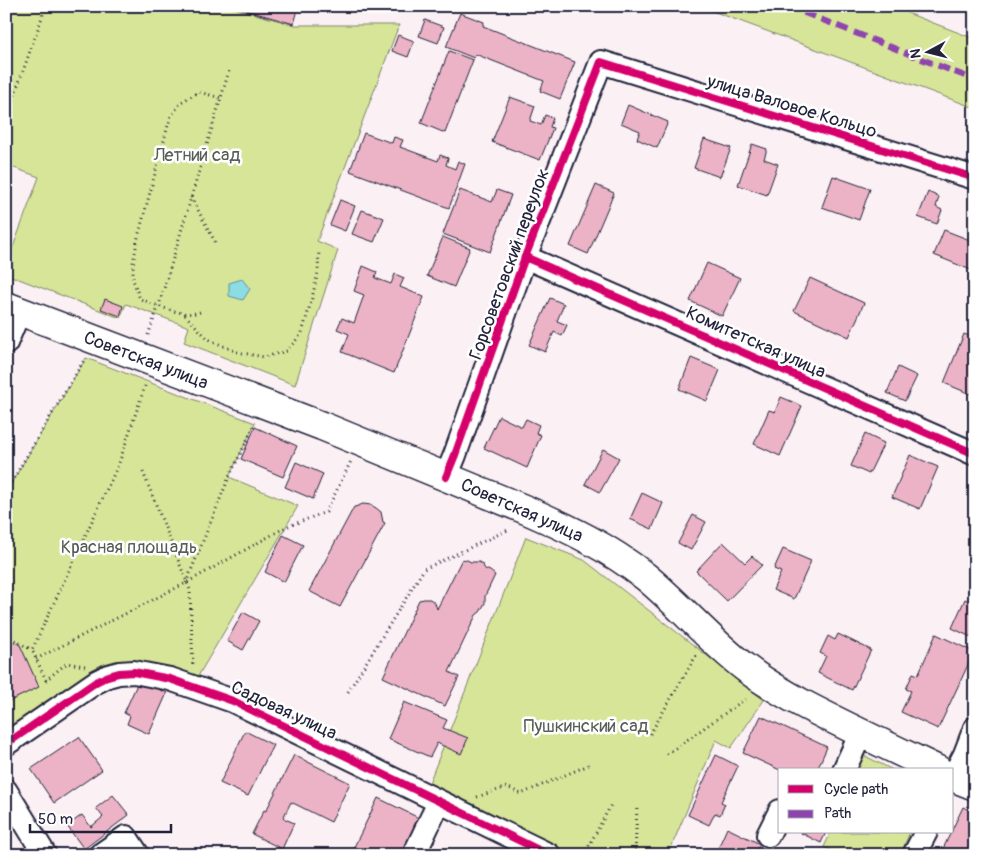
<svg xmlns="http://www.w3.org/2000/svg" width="981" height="861" viewBox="0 0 981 861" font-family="Pangolin,sans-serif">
  <rect width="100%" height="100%" fill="#fbf0f4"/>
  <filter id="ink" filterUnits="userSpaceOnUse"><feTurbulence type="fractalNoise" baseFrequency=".02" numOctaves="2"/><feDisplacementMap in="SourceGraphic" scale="10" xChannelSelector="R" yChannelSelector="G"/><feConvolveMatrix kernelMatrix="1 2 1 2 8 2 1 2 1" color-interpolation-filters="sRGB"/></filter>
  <g filter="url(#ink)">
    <g fill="#d7e598" stroke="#7c846a">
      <polygon points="6,6 226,6 295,25 399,25 317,241 338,250 295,385 184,342 189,327 126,304 120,318 6,274 6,266 39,177 6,165 6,114 13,95 6,93"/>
      <polygon points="699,6 889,6 975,39 975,108"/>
      <polygon points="86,358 255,423 229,477 298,506 194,683 130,669 6,743 6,492"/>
      <polygon points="526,537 584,560 764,700 731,748 716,740 668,855 553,855 425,793"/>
      <polygon points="857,752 893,770 849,770"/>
      <polygon points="831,832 910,832 900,855 840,855 824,847"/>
    </g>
    <polygon fill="#8bdce3" stroke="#6192a0" points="242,279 250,289 243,300 229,296 229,283"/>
    <g fill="#ecb3c6" stroke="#22223b">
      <polygon points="231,6 299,6 294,24"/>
      <polygon points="460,13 484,22 483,26 575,62 560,99 540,91 544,81 475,54 474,58 446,47"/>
      <polygon points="425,20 444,27 438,43 419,36"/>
      <polygon points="398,35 414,41 408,57 392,51"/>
      <polygon points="449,51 473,60 445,133 421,123"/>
      <polygon points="510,97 535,106 530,121 541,125 545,115 553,118 550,127 553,128 540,160 492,142"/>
      <polygon points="628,105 668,122 657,148 637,139 640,131 621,123"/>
      <polygon points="364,133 392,143 394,137 403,140 400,147 438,161 440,155 448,158 446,165 455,169 458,161 465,164 449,208 350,171"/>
      <polygon points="704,139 731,148 720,177 694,168"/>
      <polygon points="752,144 767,149 764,159 778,164 767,195 738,185"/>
      <polygon points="833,176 870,189 859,220 822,207"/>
      <polygon points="596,185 614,193 588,254 570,246"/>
      <polygon points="460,190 492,202 497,190 511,195 490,252 443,234"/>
      <polygon points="928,192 939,197 936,207 942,210 937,224 918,217"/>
      <polygon points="340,200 355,206 345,231 330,225"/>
      <polygon points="362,210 384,218 374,242 352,234"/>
      <polygon points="944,230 975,242 975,262 971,270 934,255"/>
      <polygon points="443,237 470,248 454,287 427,276"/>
      <polygon points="707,263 740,278 722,316 690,301"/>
      <polygon points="363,266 377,272 375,278 391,284 395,274 404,278 400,287 424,297 394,373 342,352 349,334 337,329 342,318 354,323 364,295 354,291"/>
      <polygon points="810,278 864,303 849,337 794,311"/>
      <polygon points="550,298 564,304 557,321 567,325 562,336 554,332 545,352 529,345"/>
      <polygon points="105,299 123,306 120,316 101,309"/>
      <polygon points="964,334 975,338 975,396 944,383"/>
      <polygon points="691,358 720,370 707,401 679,389"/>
      <polygon points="898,367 917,376 905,401 887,393"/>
      <polygon points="781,397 802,406 780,456 754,444 769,410 775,412"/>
      <polygon points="499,416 522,427 526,419 539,425 536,433 541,435 527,468 484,448"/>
      <polygon points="255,427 297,446 283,477 241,459"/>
      <polygon points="865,434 884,443 869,474 851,466"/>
      <polygon points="603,449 619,458 600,492 585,484"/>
      <polygon points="910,455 938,467 920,509 892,497"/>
      <polygon points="296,462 323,474 313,499 285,487"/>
      <polygon points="642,493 663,503 652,529 630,519"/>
      <polygon points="363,504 371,505 376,508 381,512 383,522 385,523 340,607 309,591 354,507 355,507"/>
      <polygon points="693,515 706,522 691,550 678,543"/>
      <polygon points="283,535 303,545 284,582 265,572"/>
      <polygon points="723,542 745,563 752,556 762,565 727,601 696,571"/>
      <polygon points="783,549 811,561 794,599 773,590 781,572 774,569"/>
      <polygon points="462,559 467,560 471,562 479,562 482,564 485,569 490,571 495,575 485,596 485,603 480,612 476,615 449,672 459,677 445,706 383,677 419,600 424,599 430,599 435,603 437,609"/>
      <polygon points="965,599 975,604 975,639 952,628"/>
      <polygon points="243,612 259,621 243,650 227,641"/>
      <polygon points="838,634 871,650 852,690 818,673 826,656 820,653 828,636 835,640"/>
      <polygon points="936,634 974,652 938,729 901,712 911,691 906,689 913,673 918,675"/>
      <polygon points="10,642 15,642 20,645 39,687 6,703 6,646"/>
      <polygon points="139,680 167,693 149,734 127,724 130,716 124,713"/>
      <polygon points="404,702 447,720 443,728 468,738 461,754 437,743 430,757 388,739"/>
      <polygon points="761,716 827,747 817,770 780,770 743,753"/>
      <polygon points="245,731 273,745 248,796 220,783"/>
      <polygon points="79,737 102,770 54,803 31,769"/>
      <polygon points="294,755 350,783 331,822 291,802 283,818 294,823 282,849 252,834 264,810 266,811"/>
      <polygon points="716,755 738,766 721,802 725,804 720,815 715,813 709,825 688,815"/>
      <polygon points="113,795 129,815 84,849 67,826 82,815 91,827 103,817 96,808"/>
      <polygon points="378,798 421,819 404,855 364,855 365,853 354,847"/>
      <polygon points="963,807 975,813 975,855 940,855 951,832 952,832 952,830"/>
      <polygon points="727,828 760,844 754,855 715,855"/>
      <polygon points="801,832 826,832 821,843 801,833"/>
    </g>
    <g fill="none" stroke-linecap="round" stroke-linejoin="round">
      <defs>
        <g id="minor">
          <polyline points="525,257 975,454"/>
          <polyline points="6,343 19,312"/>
          <polyline points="446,477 455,455 525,257 601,62 975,178"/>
          <polyline points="6,744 96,682 108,676 119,673 134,672 170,679 233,701 549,855"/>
          <polyline points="844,770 861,733"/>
          <polyline points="952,779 965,754 975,728"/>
          <polyline points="6,791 45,855"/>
          <polyline points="768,835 780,811"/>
          <polyline points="100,855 126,837 138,855"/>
          <polyline points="414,855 439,802"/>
          <polyline points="914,855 926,832"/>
        </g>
        <g id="major">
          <path d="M6 306 322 426 524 509C568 528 608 547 646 577 681 606 711 642 747 669 765 683 785 694 805 705 849 728 894 749 938 770"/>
          <polyline points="952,777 975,786"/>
        </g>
      </defs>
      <use href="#minor" stroke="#22223b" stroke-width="26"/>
      <use href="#major" stroke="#22223b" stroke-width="31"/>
      <g stroke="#22223b" stroke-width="3" stroke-dasharray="1 4" stroke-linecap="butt">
        <polyline points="6,100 12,102"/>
        <polyline points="6,119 46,6"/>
        <polyline points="191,197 215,242"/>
        <path d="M200 312C182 318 158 305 140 299L133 280V263L138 237 170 118 181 102 199 92 221 98"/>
        <polyline points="185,315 208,339 237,352 264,357 287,351 302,333 312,298 318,272 319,250"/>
        <polyline points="148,335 160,302 229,71"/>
        <polyline points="143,472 190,590 193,665"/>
        <polyline points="6,491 84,360"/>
        <polyline points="186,583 229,477 255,424"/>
        <polyline points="6,635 32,650"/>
        <polyline points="36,659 186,583 286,527 326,512 351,461"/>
        <polyline points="85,666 67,663 46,680 32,650 119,463 146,383"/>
        <polyline points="348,692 424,569 510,529"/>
        <polyline points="650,734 697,654"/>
        <polyline points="667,754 748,697"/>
        <polyline points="477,797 507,787 521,794 591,764"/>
        <polyline points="584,855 612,803"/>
        <polyline points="635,855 637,806"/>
      </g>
      <use href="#minor" stroke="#fff" stroke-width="22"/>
      <use href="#major" stroke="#fff" stroke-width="28"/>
      <polyline stroke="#8e44ad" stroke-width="6" stroke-dasharray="12 6" stroke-linecap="butt" points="787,6 975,80"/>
      <defs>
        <g id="cycleway">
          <polyline points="525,257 975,454"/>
          <polyline points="446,477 455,455 525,257 601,62 975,178"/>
          <polyline points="6,744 96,682 108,676 119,673 134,672 170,679 233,701 549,855"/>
        </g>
      </defs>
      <use href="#cycleway" stroke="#fff" stroke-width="11"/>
      <use href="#cycleway" stroke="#d6006c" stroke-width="8"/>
    </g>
  </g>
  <g text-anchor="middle" stroke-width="5" stroke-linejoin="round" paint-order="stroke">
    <g font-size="18" fill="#22223b" stroke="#fff">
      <text transform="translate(792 106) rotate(17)" y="6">улица Валовое Кольцо</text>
      <text transform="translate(509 264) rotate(-70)" y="6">Горсоветовский переулок</text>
      <text transform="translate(756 342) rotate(24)" y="6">Комитетская улица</text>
      <text transform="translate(146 360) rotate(21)" y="6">Советская улица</text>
      <text transform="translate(522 510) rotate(24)" y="6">Советская улица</text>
      <text transform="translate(284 710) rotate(25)" y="6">Садовая улица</text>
    </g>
    <g font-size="18" fill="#585c57" stroke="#fff">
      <text x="197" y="161">Летний сад</text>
      <text x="129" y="553">Красная площадь</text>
      <text x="586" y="732">Пушкинский сад</text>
    </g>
  </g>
  <rect width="981" height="861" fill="none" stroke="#fff" stroke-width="25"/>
  <rect x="12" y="12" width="956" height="836" fill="none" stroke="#22223b" stroke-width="2" filter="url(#ink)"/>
  <rect x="778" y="768" width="175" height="65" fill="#ffffff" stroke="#a7a7b1"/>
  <rect x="788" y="785" width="25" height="8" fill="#d6006c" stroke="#a7a7b1"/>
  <text x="824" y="794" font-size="15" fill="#22223b">Cycle path</text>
  <rect x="788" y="810" width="25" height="8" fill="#8e44ad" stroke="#a7a7b1"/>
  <text x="824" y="818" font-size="15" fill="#22223b">Path</text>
  <g transform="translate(928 52) rotate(263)" stroke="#ffffff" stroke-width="4" paint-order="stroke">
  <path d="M0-4L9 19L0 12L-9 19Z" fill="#22223b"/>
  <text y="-8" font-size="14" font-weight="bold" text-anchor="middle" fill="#22223b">N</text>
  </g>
  <path d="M30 824v8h141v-8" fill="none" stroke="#22223b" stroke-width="2.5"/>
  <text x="38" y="824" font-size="15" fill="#22223b" stroke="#ffffff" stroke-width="4" paint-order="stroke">50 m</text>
</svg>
